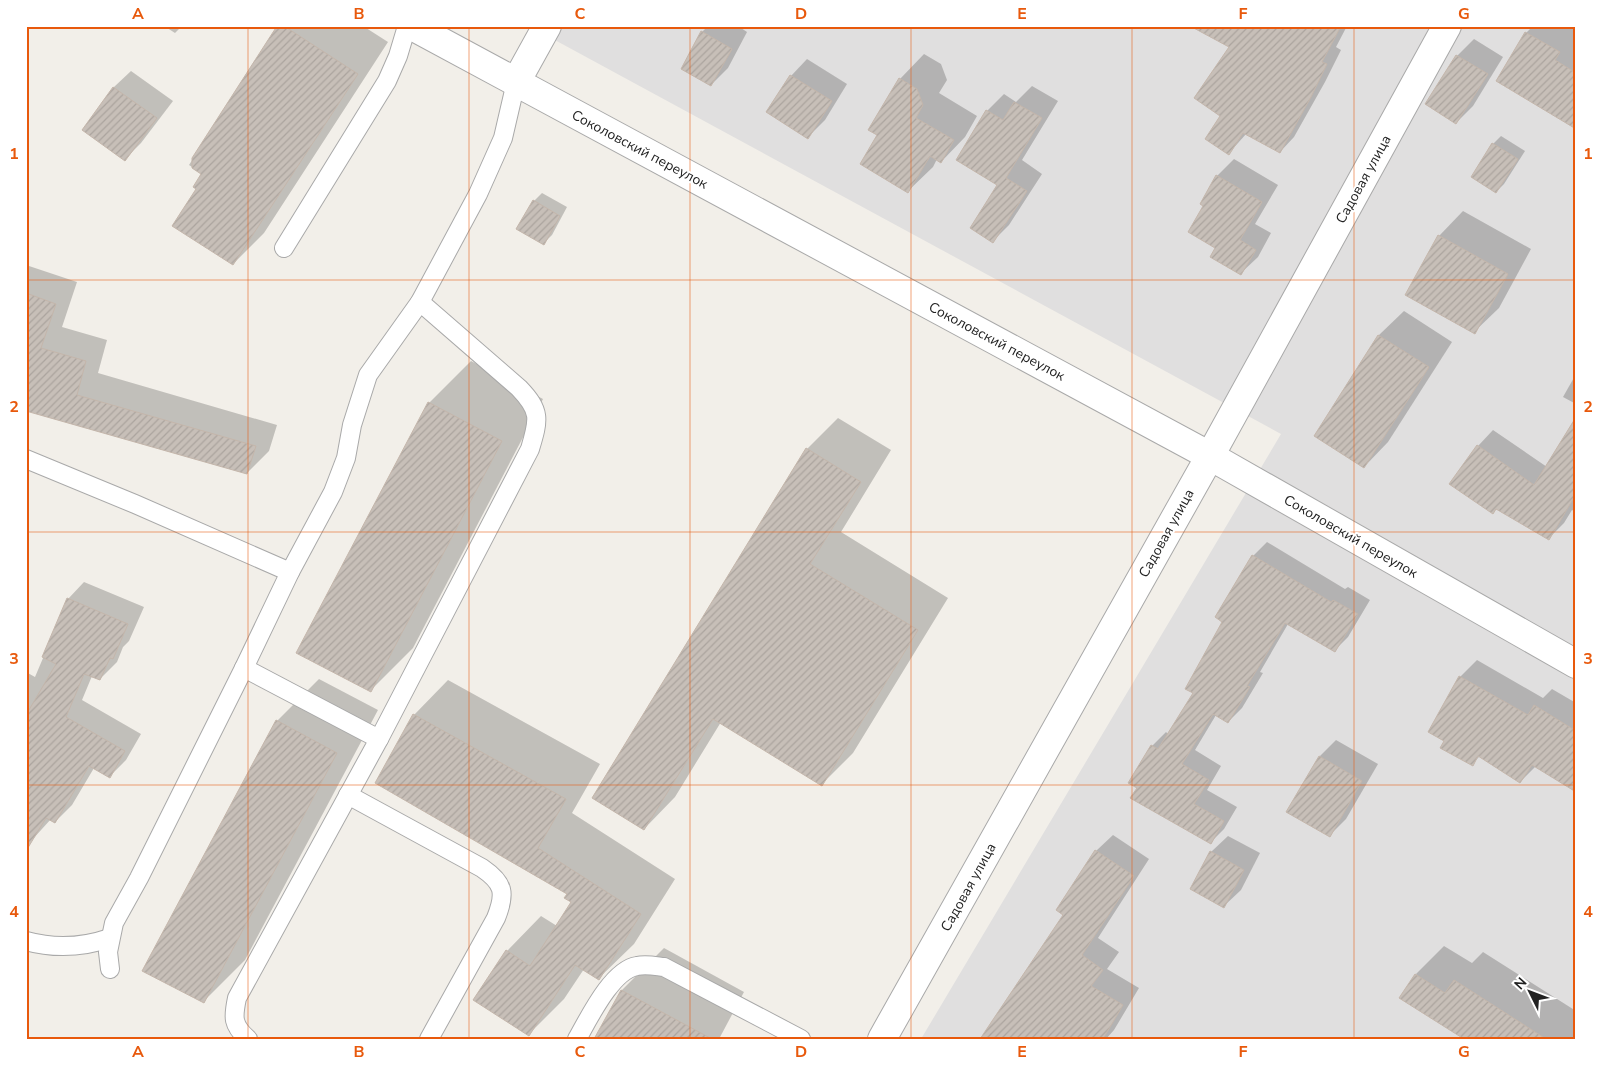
<svg xmlns="http://www.w3.org/2000/svg" width="1602" height="1065" viewBox="0 0 1602 1065" font-family="'Nunito Sans',sans-serif">
  <defs>
    <pattern id="building-hatch" width="6" height="6" patternUnits="userSpaceOnUse" patternTransform="scale(1.25)"><rect width="6" height="6" fill="#c7bfb8"/><path d="M-1 1l2-2M0 6l6-6M5 7l2-2" fill="none" stroke="#aba49e"/></pattern>
  </defs>
  <rect width="100%" height="100%" fill="#f2efe9"/>
  <polygon fill="#e0dfdf" points="529,26 1576,26 1576,1039 921,1039 1281,434"/>
  <g fill="#0003">
    <polygon points="164,26 182,26 175,33"/>
    <polygon points="278,26 363,26 388,42 264,233 233,264 203,174 189,165"/>
    <polygon points="708,26 738,26 747,32 728,68 711,85 702,32"/>
    <polygon points="1221,26 1347,26 1336,47 1341,50 1325,82 1294,137 1280,152 1247,133 1229,153 1222,116 1230,47"/>
    <polygon points="1533,26 1576,26 1576,127 1498,81 1526,33"/>
    <polygon points="1474,39 1503,57 1473,106 1456,123 1426,104 1457,56"/>
    <polygon points="924,54 941,64 947,80 939,93 977,116 965,137 941,162 937,159 933,167 908,191 879,135 900,79"/>
    <polygon points="807,59 847,84 825,120 808,137 791,76"/>
    <polygon points="131,71 173,101 141,143 125,159 83,130 114,87"/>
    <polygon points="1032,86 1058,101 1022,160 1042,174 1009,225 993,241 999,184 987,111 1004,94 1016,102"/>
    <polygon points="1501,136 1525,151 1504,184 1496,192 1493,144"/>
    <polygon points="1234,159 1278,185 1255,224 1271,233 1258,257 1241,273 1217,248 1204,205 1217,176"/>
    <polygon points="542,193 567,207 552,235 544,243 534,201"/>
    <polygon points="1463,211 1531,249 1499,308 1474,332 1439,236"/>
    <polygon points="26,265 77,282 62,327 107,340 98,373 277,425 269,451 247,473 26,410"/>
    <polygon points="1404,311 1452,342 1388,442 1364,467 1315,436 1379,335"/>
    <polygon points="471,361 543,399 413,648 371,690 429,403"/>
    <polygon points="1576,374 1576,404 1563,397"/>
    <polygon points="838,418 891,450 841,532 948,598 853,753 822,784 721,722 675,797 644,829 807,449"/>
    <polygon points="1576,425 1576,512 1572,510 1564,523 1548,539 1497,508 1493,513 1478,446 1493,430 1547,467"/>
    <polygon points="1267,542 1345,589 1348,587 1370,600 1348,637 1334,651 1288,624 1260,672 1263,673 1242,708 1228,722 1216,715 1195,750 1221,766 1207,790 1237,807 1224,829 1210,843 1138,787 1152,746 1166,732 1168,734 1194,693 1253,556"/>
    <polygon points="84,582 144,607 129,641 123,647 117,662 100,679 92,676 82,700 141,734 126,760 109,777 94,768 72,805 55,822 51,819 32,840 26,836 26,672 35,677 68,599"/>
    <polygon points="1477,660 1543,698 1552,689 1576,703 1576,791 1536,766 1520,782 1480,756 1472,764 1446,740 1460,677"/>
    <polygon points="319,679 378,710 245,960 203,1002 277,721"/>
    <polygon points="448,680 600,764 572,813 675,879 634,944 599,978 584,969 564,999 529,1034 507,951 541,916 557,926 573,902 569,893 414,715"/>
    <polygon points="1336,740 1378,764 1346,819 1330,835 1288,811 1320,756"/>
    <polygon points="1113,835 1149,859 1098,938 1119,952 1107,969 1139,988 1114,1030 1106,1039 1084,1039 1065,915 1096,851"/>
    <polygon points="1228,836 1260,853 1241,890 1224,906 1211,852"/>
    <polygon points="1444,946 1472,963 1483,952 1576,1011 1576,1039 1466,1039 1416,974"/>
    <polygon points="664,948 744,992 719,1039 596,1039 622,990"/>
  </g>
  <g fill="url(#building-hatch)" stroke="#c4b6ab">
    <polygon points="277,26 284,26 358,74 233,265 172,226 196,189 193,187 201,174 192,168 192,158"/>
    <polygon points="1190,26 1341,26 1322,62 1327,64 1311,97 1280,153 1243,133 1229,155 1205,139 1220,116 1194,98 1229,47"/>
    <polygon points="701,31 732,49 711,86 681,69"/>
    <polygon points="1525,32 1560,52 1555,60 1576,73 1576,129 1496,81"/>
    <polygon points="1456,55 1488,74 1456,124 1425,104"/>
    <polygon points="790,75 832,101 808,139 766,112"/>
    <polygon points="899,78 917,89 923,105 916,118 954,140 941,163 930,156 908,193 860,164 877,135 868,130"/>
    <polygon points="113,87 157,118 125,161 82,130"/>
    <polygon points="1014,102 1042,118 1006,178 1027,191 993,243 970,228 997,185 956,160 986,110 1003,120"/>
    <polygon points="1492,143 1518,159 1496,193 1471,177"/>
    <polygon points="1216,175 1262,202 1240,240 1256,250 1241,275 1210,257 1215,248 1188,232 1203,206 1200,204"/>
    <polygon points="533,200 560,216 544,245 516,229"/>
    <polygon points="1438,235 1508,274 1475,334 1405,295"/>
    <polygon points="26,293 56,304 41,348 86,361 77,395 256,446 247,474 26,411"/>
    <polygon points="1378,335 1429,367 1364,468 1314,436"/>
    <polygon points="428,402 502,441 371,692 296,653"/>
    <polygon points="1576,417 1576,494 1549,540 1496,509 1493,514 1449,484 1477,445 1534,485"/>
    <polygon points="806,448 861,482 810,564 918,630 822,786 713,719 644,830 592,798"/>
    <polygon points="1252,555 1331,602 1333,600 1358,614 1335,652 1285,623 1247,686 1250,687 1228,723 1213,714 1182,764 1209,780 1194,804 1224,821 1211,844 1130,798 1137,788 1128,783 1151,745 1158,749 1193,693 1185,689 1222,622 1215,617"/>
    <polygon points="67,598 128,624 113,659 110,658 100,680 84,674 66,717 125,751 110,778 89,766 55,823 46,818 26,851 26,715 56,664 42,657"/>
    <polygon points="1459,676 1528,715 1534,705 1576,731 1576,792 1532,765 1520,783 1478,756 1473,766 1440,748 1444,741 1428,732"/>
    <polygon points="413,714 566,799 538,848 641,914 599,980 575,965 529,1036 473,1000 506,950 530,966 571,902 564,898 567,894 375,783"/>
    <polygon points="276,720 337,753 204,1003 142,971"/>
    <polygon points="1319,756 1362,781 1330,837 1286,812"/>
    <polygon points="1095,850 1134,876 1082,955 1103,970 1091,986 1123,1005 1103,1039 980,1039 1063,915 1056,910"/>
    <polygon points="1210,851 1244,870 1224,908 1190,889"/>
    <polygon points="1415,974 1445,993 1454,980 1546,1039 1464,1039 1399,998"/>
    <polygon points="621,990 712,1039 594,1039"/>
  </g>
  <g fill="none" stroke-linecap="round" stroke-linejoin="round">
    <defs>
      <g id="service">
        <polyline points="284,248 387,81 398,56 407,26"/>
        <polyline points="26,459 135,504 290,572"/>
        <path d="M244 668 379 739 237 998C233 1017 232 1025 248 1039"/>
        <path d="M379 739 530 449C539 419 541 411 519 388L420 302"/>
        <path d="M348 795 482 868C504 883 506 893 496 918L429 1039"/>
        <path d="M26 941C55 949 81 948 110 938"/>
        <polyline points="110,969 108,952 114,923 139,878 244,668 290,572 333,492 346,458 352,425 368,375 420,302 478,194 503,138 516,82"/>
        <path d="M577 1039C589 1018 612 970 637 966 646 964 655 966 664 967L801 1039"/>
      </g>
      <g id="minor">
        <polyline points="412,26 1210,456 1576,664"/>
        <polyline points="516,82 547,26"/>
        <polyline points="882,1039 1210,456 1447,26"/>
      </g>
    </defs>
    <use href="#service" stroke="#a9a9a9" stroke-width="20"/>
    <use href="#minor" stroke="#a9a9a9" stroke-width="30"/>
    <use href="#service" stroke="#fff" stroke-width="18"/>
    <use href="#minor" stroke="#fff" stroke-width="28"/>
  </g>
  <path fill="none" stroke="#e8590c" stroke-width="1" stroke-opacity="0.55" d="M248 26V1039M469 26V1039M690 26V1039M911 26V1039M1132 26V1039M1354 26V1039M26 280H1576M26 532H1576M26 785H1576"/>
  <g text-anchor="middle" stroke-width="4" stroke-linejoin="round" paint-order="stroke">
    <g font-size="14" fill="#222" stroke="#fff">
      <text transform="translate(640 149) rotate(28)" y="5">Соколовский переулок</text>
      <text transform="translate(1363 179) rotate(-61)" y="5">Садовая улица</text>
      <text transform="translate(997 341) rotate(28)" y="5">Соколовский переулок</text>
      <text transform="translate(1166 533) rotate(-61)" y="5">Садовая улица</text>
      <text transform="translate(1351 536) rotate(30)" y="5">Соколовский переулок</text>
      <text transform="translate(968 887) rotate(-61)" y="5">Садовая улица</text>
    </g>
  </g>
  <rect width="1602" height="1065" fill="none" stroke="#ffffff" stroke-width="55"/>
  <g transform="translate(1530 992) rotate(312)" stroke="#ffffff" stroke-width="4" paint-order="stroke">
  <path d="M0-4L9 19L0 12L-9 19Z" fill="#222222"/>
  <text y="-8" font-size="14" font-weight="bold" text-anchor="middle" fill="#222222">N</text>
  </g>
  <rect x="28" y="28" width="1546" height="1010" fill="none" stroke="#e8590c" stroke-width="2"/>
  <g font-size="16" text-anchor="middle" font-weight="bold" fill="#e8590c">
    <text x="138" y="19">A</text>
    <text x="359" y="19">B</text>
    <text x="580" y="19">C</text>
    <text x="801" y="19">D</text>
    <text x="1022" y="19">E</text>
    <text x="1243" y="19">F</text>
    <text x="1464" y="19">G</text>
    <text x="14" y="159">1</text>
    <text x="1588" y="159">1</text>
    <text x="14" y="412">2</text>
    <text x="1588" y="412">2</text>
    <text x="14" y="664">3</text>
    <text x="1588" y="664">3</text>
    <text x="14" y="917">4</text>
    <text x="1588" y="917">4</text>
    <text x="138" y="1057">A</text>
    <text x="359" y="1057">B</text>
    <text x="580" y="1057">C</text>
    <text x="801" y="1057">D</text>
    <text x="1022" y="1057">E</text>
    <text x="1243" y="1057">F</text>
    <text x="1464" y="1057">G</text>
  </g>
</svg>
